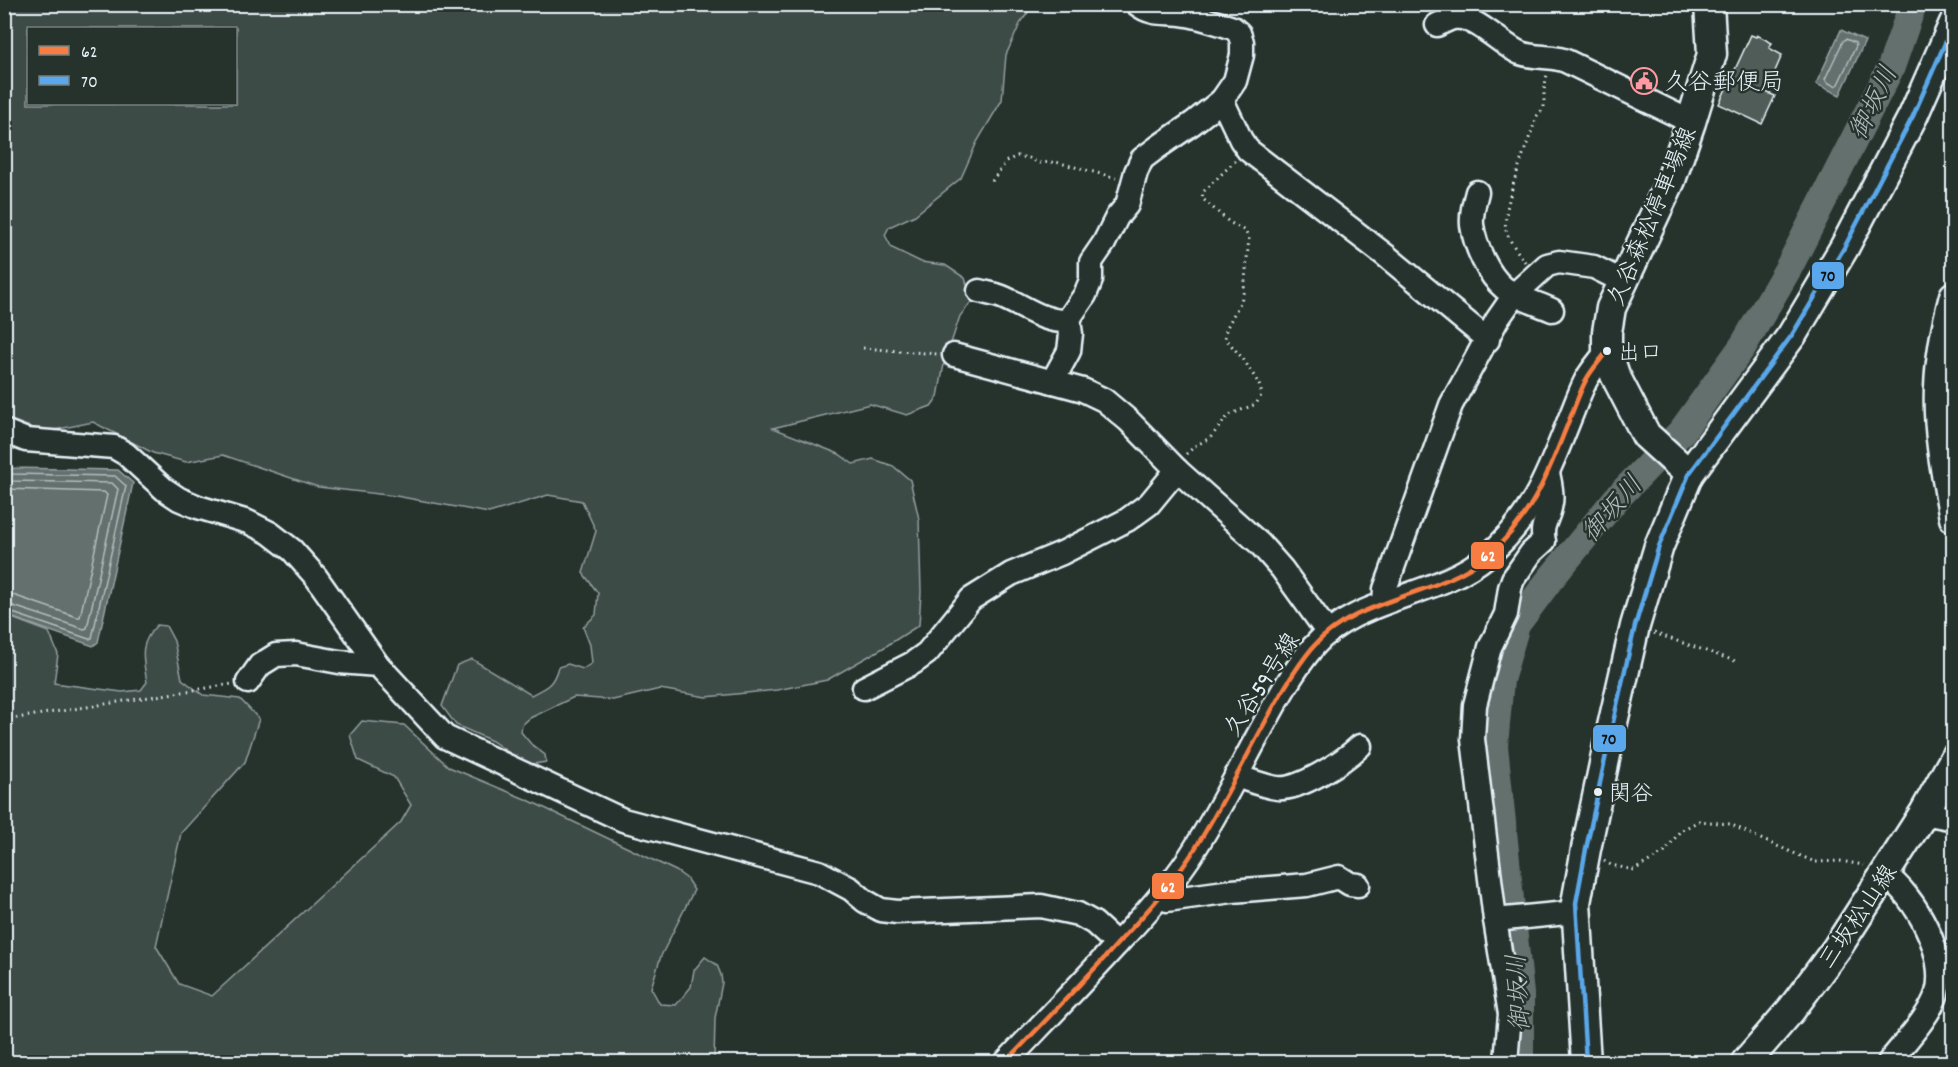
<svg xmlns="http://www.w3.org/2000/svg" width="1958" height="1067" viewBox="0 0 1958 1067" font-family="Dekko,'Klee One',sans-serif">
  <rect width="100%" height="100%" fill="#26332d"/>
  <filter id="ink" filterUnits="userSpaceOnUse"><feTurbulence type="fractalNoise" baseFrequency=".0167" numOctaves="2"/><feDisplacementMap in="SourceGraphic" scale="12" xChannelSelector="R" yChannelSelector="G"/><feConvolveMatrix kernelMatrix="1 2 1 2 8 2 1 2 1" color-interpolation-filters="sRGB"/></filter>
  <g filter="url(#ink)">
    <g fill="#3e4b47" stroke="#939ea0" stroke-width="1.5" fill-rule="evenodd">
      <path d="M5 5H1033L1020 24 1006 55 1002 100 977 142 961 178 915 215 889 227 885 235 892 248 921 262 945 265 965 278 972 301 960 316 944 364 938 397 931 406 907 415 870 404 773 428 839 454 853 464 873 459 893 466 910 480 919 519 921 592 919 625 883 648 827 680 777 690 706 697 660 689 613 700 574 697 530 718 522 725 521 732 531 744 545 755 546 762 527 765 492 741 456 725 442 706 457 665 472 659 531 695C547 687 553 685 558 667L568 664 583 669 592 663 590 645 583 627 596 615 598 593 583 573 596 531 582 501 548 495 489 513 396 496 318 487 223 455 186 462 153 453 93 422 44 432 5 418ZM28 28H236V104H28Z"/>
      <path d="M4 615 49 632 58 654 54 683 122 692 141 690 147 682C143 658 138 644 157 625L166 626 174 641 182 679 203 695 240 699 259 719 245 762 181 833 156 946 179 984 212 996 401 822 411 805 394 777 358 760 350 735 362 721 404 725 449 767 530 801 676 871 686 878 694 890 661 956 651 988 660 1004 676 1005 691 987 694 970 705 957 717 965 721 975 722 983 715 1018 714 1062H5Z"/>
    </g>
    <g fill="#636f6d" stroke="#98a3a5" stroke-width="1.5">
      <polygon points="1841,30 1865,41 1840,95 1816,84"/>
      <polygon points="4,461 12,468 118,470 133,483 98,642 93,646 5,615"/>
    </g>
    <g fill="none" stroke-linecap="round" stroke-linejoin="round">
      <g stroke="#b3bdc0" stroke-width="1.5">
        <polygon points="1846,39 1855,43 1856,46 1838,84 1835,86 1827,82 1825,79 1843,41"/>
        <polyline points="4,469 12,474 115,476 126,486 92,638 89,639 4,610"/>
        <polyline points="4,479 12,481 112,483 118,489 87,628 84,629 4,603"/>
        <polyline points="4,489 104,492 107,495 80,617 77,617 13,595 4,594"/>
      </g>
      <polyline stroke="#636f6d" stroke-width="28" points="1520,1062 1520,994 1494,746 1500,680 1516,625 1548,582 1616,499 1682,431 1743,346 1789,267 1891,67 1913,4"/>
    </g>
    <polygon fill="#505c59" stroke="#e8f1f8" stroke-width="1.5" points="1751,35 1756,37 1757,35 1772,43 1769,48 1782,55 1766,92 1775,96 1762,124 1719,104"/>
    <g fill="none" stroke-linecap="round" stroke-linejoin="round">
      <defs>
        <g id="minor">
          <path d="M1437 25C1442 23 1448 19 1454 18 1474 14 1501 45 1520 53 1537 59 1551 55 1566 61L1691 122"/>
          <polyline points="1222,100 1241,140 1248,150 1385,255 1488,340"/>
          <path d="M1477 192C1474 203 1471 214 1472 225 1475 246 1488 275 1504 288 1518 298 1536 303 1552 310"/>
          <path d="M979 291C987 293 995 294 1002 297 1024 306 1044 323 1069 321"/>
          <polyline points="954,355 1083,390 1104,400 1129,421 1177,470 1260,544 1282,569 1328,633"/>
          <path d="M1052 382 1069 351 1071 334 1069 321 1072 314 1085 295 1091 280V262L1104 243 1117 217 1127 205 1136 172 1142 159 1158 147 1193 123 1222 100 1235 81 1242 55V42L1239 33 1233 28C1218 23 1203 18 1187 15 1168 11 1153 17 1137 4"/>
          <polyline points="4,431 26,440 114,447 126,454 164,489 179,499 198,507 248,522 270,533 292,550 316,577 378,665 445,737 623,820 819,872 851,889 865,901 881,910 897,912 1041,906 1078,914 1094,923 1117,944"/>
          <polyline points="1384,603 1385,589 1391,573 1451,405 1497,320 1515,294 1547,265 1559,262 1594,267 1622,281"/>
          <polyline points="248,682 260,665 276,655 296,654 339,662 378,665"/>
          <polyline points="864,688 913,663 927,653 971,599 1011,574 1062,553 1127,520 1149,504 1177,470"/>
          <path d="M1236 776C1249 780 1263 786 1277 788 1299 791 1344 761 1360 746"/>
          <polyline points="1924,813 1954,819"/>
          <path d="M1885 875C1915 895 1948 956 1937 993 1930 1016 1904 1043 1889 1062"/>
          <polyline points="1160,897 1167,900 1232,891 1307,885 1339,877 1350,884 1358,885"/>
          <polyline points="1495,920 1577,912"/>
          <path d="M1006 1062C1043 1023 1081 984 1118 943 1143 916 1168 889 1189 858 1216 817 1238 772 1262 728 1277 700 1293 671 1313 647 1356 597 1436 598 1487 556 1532 519 1549 471 1570 418 1575 406 1579 394 1585 382 1590 371 1600 361 1607 351"/>
          <path d="M1506 1062 1510 1014 1495 920 1473 739 1475 705 1490 647 1506 614 1510 588 1513 579 1531 553 1544 541C1540 524 1549 519 1551 503 1553 493 1550 483 1548 473"/>
        </g>
        <g id="major">
          <path d="M1954 296C1946 326 1940 357 1939 388 1937 431 1946 475 1954 518"/>
          <polyline points="1689,474 1646,435 1615,375 1607,351 1607,332 1611,308 1671,180 1691,122 1712,54 1709,4"/>
          <polyline points="1586,1062 1576,903 1586,849 1611,731 1635,626 1659,546 1689,474 1792,335 1844,248 1913,116 1954,23"/>
          <polyline points="1746,1062 1791,1010 1837,948 1924,813 1954,759"/>
        </g>
      </defs>
      <use href="#minor" stroke="#e8f1f8" stroke-width="27"/>
      <use href="#major" stroke="#e8f1f8" stroke-width="33"/>
      <g stroke="#e8f1f8" stroke-width="3" stroke-dasharray="1.5 4.5" stroke-linecap="butt">
        <polyline points="992,181 1007,161 1017,156 1029,158 1039,163 1056,162 1116,178"/>
        <path d="M1525 262C1518 252 1509 241 1506 230 1501 208 1529 140 1537 116L1544 108V91L1547 74"/>
        <polyline points="863,348 937,354"/>
        <polyline points="1186,454 1195,446 1210,438 1229,415 1256,404 1262,394 1259,384 1244,360 1225,338 1226,329 1241,301 1244,290 1249,238 1245,231 1229,222 1203,199 1202,193 1235,161"/>
        <polyline points="1654,633 1738,662"/>
        <polyline points="4,720 232,684"/>
        <polyline points="1604,861 1611,865 1634,870 1665,852 1680,831 1699,821 1730,824 1763,840 1815,862 1840,861 1864,865"/>
      </g>
      <use href="#minor" stroke="#26332d" stroke-width="22"/>
      <use href="#major" stroke="#26332d" stroke-width="28"/>
      <defs>
        <path id="bus-1" d="M1006 1062C1043 1023 1081 984 1118 943 1143 916 1168 889 1189 858 1216 817 1238 772 1262 728 1277 700 1293 671 1313 647 1356 597 1436 598 1487 556 1532 519 1549 471 1570 418 1575 406 1579 394 1585 382 1590 371 1600 361 1607 351"/>
        <polyline id="bus-2" points="1586,1062 1576,903 1586,849 1611,731 1635,626 1659,546 1689,474 1792,335 1844,248 1913,116 1954,23"/>
      </defs>
      <use href="#bus-1" stroke="#26332d" stroke-width="9"/>
      <use href="#bus-2" stroke="#26332d" stroke-width="9"/>
      <use href="#bus-1" stroke="#f77d43" stroke-width="4.5"/>
      <use href="#bus-2" stroke="#5aa8eb" stroke-width="4.5"/>
    </g>
  </g>
  <defs>
    <symbol id="civic-ring" viewBox="-11 -11 22 22"><circle r="9.5" fill="#26332d" stroke="#ff9aa2" stroke-width="1.5"/><path d="M-.6-6.5H3V-4.5H.6V-3L4-1V1h2V6H-6V1h2V-1L-.6-3ZM-1.2 2.5V6h2.4V2.5Z" fill="#ff9aa2"/></symbol>
  </defs>
  <g fill-rule="evenodd">
    <use href="#civic-ring" x="1629" y="66" width="30" height="30"/>
  </g>
  <g fill="#e8f1f8" stroke="#26332d" stroke-width="2">
    <circle cx="1607" cy="351" r="5"/>
    <circle cx="1598" cy="792" r="5"/>
  </g>
  <g text-anchor="middle" stroke-width="5" stroke-linejoin="round" paint-order="stroke">
    <g font-size="22" fill="#e8f1f8" stroke="#26332d" text-anchor="start">
      <text x="1618" y="359">出口</text>
      <text x="1609" y="800">関谷</text>
    </g>
    <g font-size="24" fill="#e8f1f8" stroke="#26332d" text-anchor="start">
      <text x="1664" y="89">久谷郵便局</text>
    </g>
    <g font-size="24" fill="#e8f1f8" stroke="#26332d">
      <text transform="translate(1651 216) rotate(-67)" y="8">久谷森松停車場線</text>
      <text transform="translate(1261 684) rotate(-57)" y="8">久谷59号線</text>
      <text transform="translate(1857 916) rotate(-56)" y="8">三坂松山線</text>
    </g>
    <g font-size="26" font-style="italic" fill="#b3bdc0" stroke="#26332d">
      <text transform="translate(1872 102) rotate(-64)" y="9">御坂川</text>
      <text transform="translate(1611 508) rotate(-49)" y="9">御坂川</text>
      <text transform="translate(1517 993) rotate(-93)" y="9">御坂川</text>
    </g>
  </g>
  <g stroke="#26332d" stroke-width="2">
    <rect x="1811" y="261" width="34" height="29" rx="6" fill="#5aa8eb"/>
    <rect x="1470" y="541" width="35" height="29" rx="6" fill="#f77d43"/>
    <rect x="1592" y="724" width="35" height="29" rx="6" fill="#5aa8eb"/>
    <rect x="1151" y="872" width="34" height="28" rx="6" fill="#f77d43"/>
  </g>
  <g font-size="16" text-anchor="middle" font-weight="bold" fill="#fff">
    <text x="1488" y="561">62</text>
    <text x="1168" y="892">62</text>
  </g>
  <g font-size="16" text-anchor="middle" font-weight="bold" fill="#111">
    <text x="1828" y="281">70</text>
    <text x="1609" y="744">70</text>
  </g>
  <rect width="1958" height="1067" fill="none" stroke="#26332d" stroke-width="24"/>
  <rect x="12" y="12" width="1934" height="1043" fill="none" stroke="#e8f1f8" stroke-width="2" filter="url(#ink)"/>
  <rect x="27" y="27" width="210" height="78" fill="#26332d" stroke="#747f7e" stroke-width="1.5"/>
  <rect x="39" y="46" width="30" height="9" fill="#f77d43" stroke="#747f7e" stroke-width="1.5"/>
  <text x="81" y="57" font-size="18" fill="#e8f1f8">62</text>
  <rect x="39" y="76" width="30" height="9" fill="#5aa8eb" stroke="#747f7e" stroke-width="1.5"/>
  <text x="81" y="87" font-size="18" fill="#e8f1f8">70</text>
</svg>
